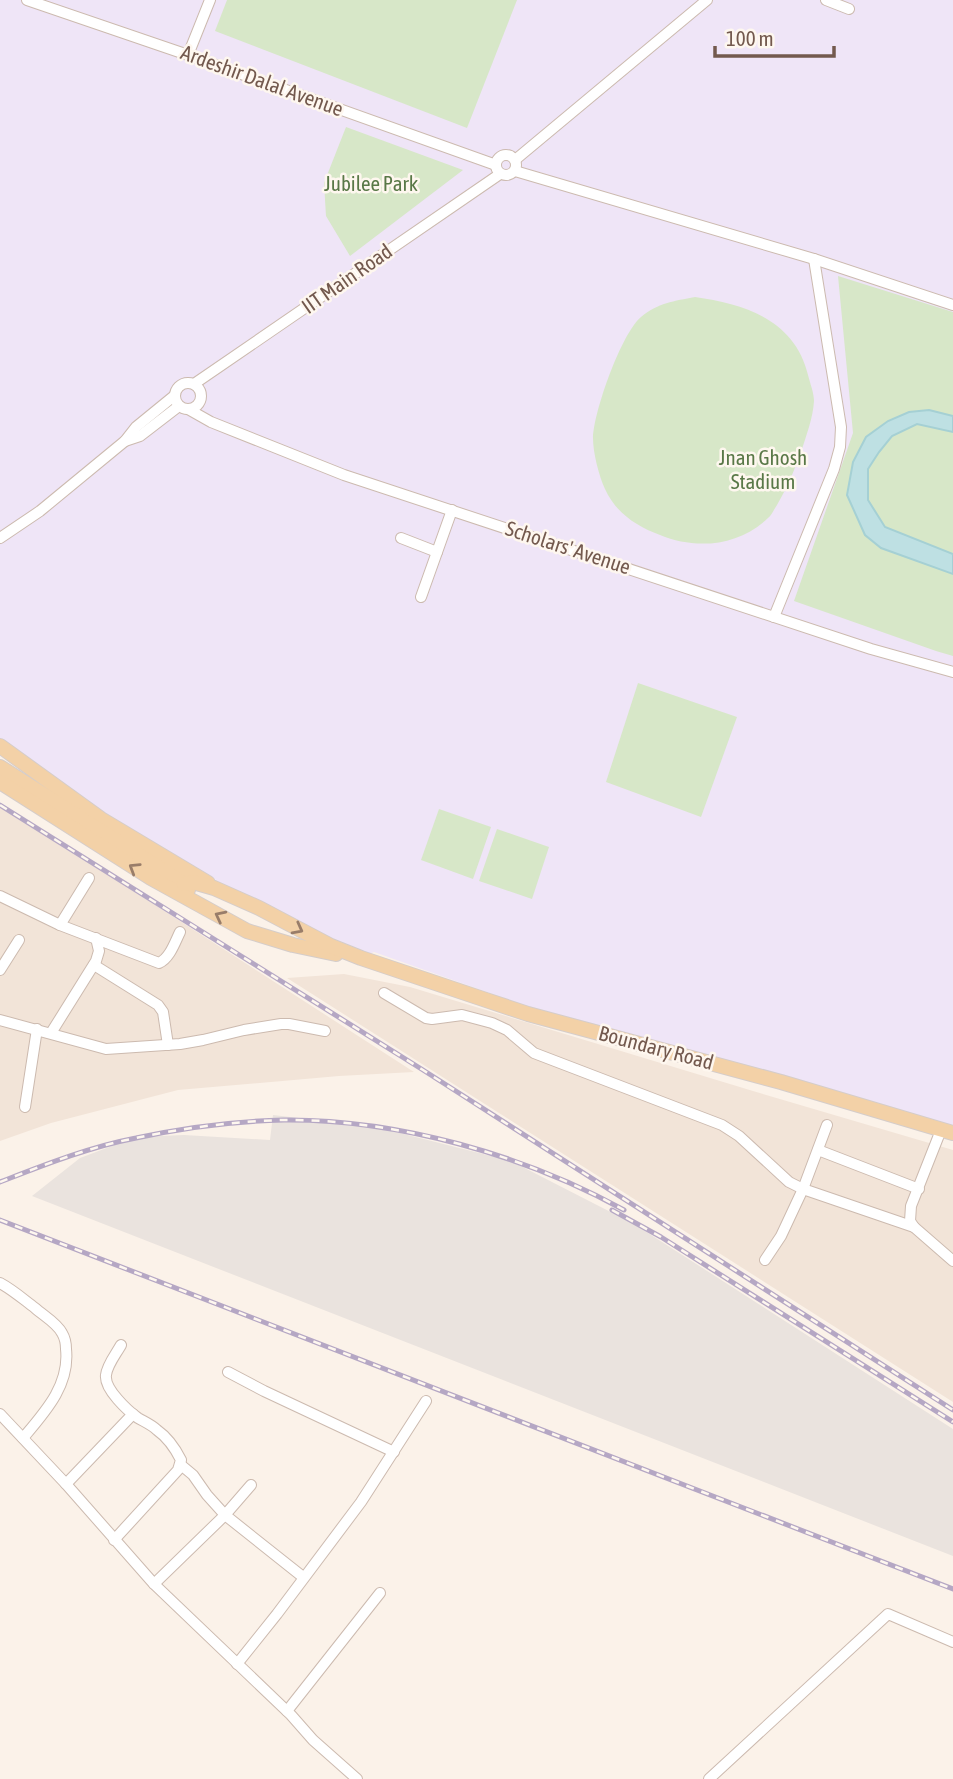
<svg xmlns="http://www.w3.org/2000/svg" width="953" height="1779" viewBox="0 0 953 1779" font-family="'Asap Condensed',sans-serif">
  <rect width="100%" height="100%" fill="#fbf2e9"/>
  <g fill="#f2e4d8">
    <polygon points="0,805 414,1072 339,1076 178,1090 51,1123 0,1141"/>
    <polygon points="344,974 410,987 753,1091 953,1150 953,1402 287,978"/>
  </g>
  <polygon fill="#eae3de" points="273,1115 376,1127 511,1161 634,1224 953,1429 953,1556 32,1196 80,1158 136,1137 184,1135 270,1140"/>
  <polygon fill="#efe5f7" points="0,0 953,0 953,1130 522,1007 518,1003 374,952 366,955 325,939 144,841 0,742"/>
  <g fill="#d7e7c8">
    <polygon points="227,0 517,0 467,128 215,31"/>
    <polygon points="346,127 463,170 350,256 326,216 324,183"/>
    <polygon points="838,276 953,312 953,656 936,651 794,601 853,433"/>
    <path d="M695 297C745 304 795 320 808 375 810 383 814 393 814 401 813 418 806 436 801 452 794 471 787 488 777 505 774 509 772 515 768 518 739 546 696 550 660 535 636 526 616 513 605 489 599 476 593 453 593 438 594 411 621 334 641 317 658 303 674 301 695 297Z"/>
    <polygon points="638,683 737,717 701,817 606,782"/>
    <polygon points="439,809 491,827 473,879 421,860"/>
    <polygon points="497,829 549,847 532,899 479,881"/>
  </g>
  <polygon fill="#bee0e3" stroke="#a5d0d4" stroke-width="2" points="929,410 953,416 953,432 917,424 892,436 879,452 868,469 868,500 885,527 953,554 953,574 881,548 865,535 847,495 853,462 866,437 888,421 909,412"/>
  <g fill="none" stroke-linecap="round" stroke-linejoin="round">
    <defs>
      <g id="minor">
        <polyline points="27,0 188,55 496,165"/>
        <polyline points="826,0 849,9"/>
        <polyline points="188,55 210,0"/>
        <circle cx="506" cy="165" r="10"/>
        <polyline points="515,160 707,0"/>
        <polyline points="515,171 814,259 953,305"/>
        <circle cx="188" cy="396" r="13"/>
        <polyline points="194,384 500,174"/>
        <polyline points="188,409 211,422 344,475 871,649 953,672"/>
        <polyline points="125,441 140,436 179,406"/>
        <polyline points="0,538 40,511 125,441 136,427 174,396"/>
        <polyline points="401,538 437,552"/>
        <polyline points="421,597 452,510"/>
        <polyline points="774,617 834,469 840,447 841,427 814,259"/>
        <path d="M0 896 60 925 159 963C170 958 175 942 180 932"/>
        <polyline points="60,925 89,878"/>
        <polyline points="94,965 158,1005 163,1012 168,1045"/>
        <polyline points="0,970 19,940"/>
        <polyline points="384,993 426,1018 432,1019 462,1015 492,1023 507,1030 534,1053 722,1125 739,1136 789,1182 803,1189 914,1227"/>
        <polyline points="0,1020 106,1049 180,1044 203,1040 244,1030 281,1024 289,1024 325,1031"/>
        <polyline points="51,1033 96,961 99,951 96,938"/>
        <polyline points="25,1107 37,1029"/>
        <polyline points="941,1130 911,1206 910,1221 914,1227 953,1261"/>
        <polyline points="818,1150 919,1189"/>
        <polyline points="765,1260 781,1236 803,1189 827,1125"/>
        <path d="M0 1283C13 1290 23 1299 35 1308 44 1316 57 1323 62 1333 65 1338 66 1344 66 1349 70 1385 45 1412 23 1438"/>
        <polyline points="228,1372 264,1391 394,1452"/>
        <polyline points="0,1414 66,1484 154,1584 291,1715 313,1740 357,1779"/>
        <polyline points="181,1465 193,1475 207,1495 225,1515 303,1577"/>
        <polyline points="66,1484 133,1414"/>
        <path d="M114 1540 178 1470 181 1460C176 1450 167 1437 157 1430 152 1425 145 1422 138 1418 128 1411 104 1389 106 1375 107 1365 116 1354 121 1345"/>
        <polyline points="154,1584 225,1515 251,1485"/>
        <polyline points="237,1664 277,1614 361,1502 426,1401"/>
        <polyline points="287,1711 380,1593"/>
        <polyline points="709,1779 888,1614 953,1642"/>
      </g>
      <g id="major">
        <polyline points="0,746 101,819 208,883"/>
        <polyline points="0,767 178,880 184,884 188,890"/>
        <polyline points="0,782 151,878 247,931 293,945 336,954"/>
        <polyline points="184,884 193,882 214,888 259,908 331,946 361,958 486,1000 528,1014 781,1082 953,1133"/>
      </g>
    </defs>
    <use href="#minor" stroke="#ccbaaf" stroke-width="12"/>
    <use href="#major" stroke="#d5cdca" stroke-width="16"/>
    <use href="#minor" stroke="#fff" stroke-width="10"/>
    <use href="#major" stroke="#f3d1a7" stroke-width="14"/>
    <defs>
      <g id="rail">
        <polyline points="0,805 423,1070 953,1410"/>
        <path d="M0 1182C44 1165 89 1147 136 1138 182 1128 237 1121 284 1120 397 1119 525 1155 624 1210"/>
        <polyline points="612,1210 661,1237 953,1422"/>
        <polyline points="0,1220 953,1589"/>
      </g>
    </defs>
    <use href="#rail" stroke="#b5a7c4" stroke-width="5"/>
    <use href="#rail" stroke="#fef7ef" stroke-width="2.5" stroke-dasharray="8" stroke-linecap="butt"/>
  </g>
  <defs><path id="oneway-chevron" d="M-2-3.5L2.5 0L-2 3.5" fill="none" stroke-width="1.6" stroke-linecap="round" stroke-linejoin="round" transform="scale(1.75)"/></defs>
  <g stroke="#997d69">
    <use href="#oneway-chevron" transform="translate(134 868) rotate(-148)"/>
    <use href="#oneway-chevron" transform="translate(220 916) rotate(-153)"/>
    <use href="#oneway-chevron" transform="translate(298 929) rotate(28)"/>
  </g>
  <g text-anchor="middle" stroke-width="5" stroke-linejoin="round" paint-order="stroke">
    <g font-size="21" fill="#73594e" stroke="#fef7ef">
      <text transform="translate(262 81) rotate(20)" y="7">Ardeshir Dalal Avenue</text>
      <text transform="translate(347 279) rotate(-35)" y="7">IIT Main Road</text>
      <text transform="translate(568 548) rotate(18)" y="7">Scholars' Avenue</text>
      <text transform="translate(656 1048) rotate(15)" y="7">Boundary Road</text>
    </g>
    <g font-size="21" fill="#597847" stroke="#fef7ef">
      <text x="371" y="191">Jubilee Park</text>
      <text x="763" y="465">Jnan Ghosh<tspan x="763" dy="24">Stadium</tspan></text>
    </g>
  </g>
  <path d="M715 46v10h119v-10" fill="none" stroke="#73594e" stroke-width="3.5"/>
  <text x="726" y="46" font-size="21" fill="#73594e" stroke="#fef7ef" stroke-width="5" paint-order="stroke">100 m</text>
</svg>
